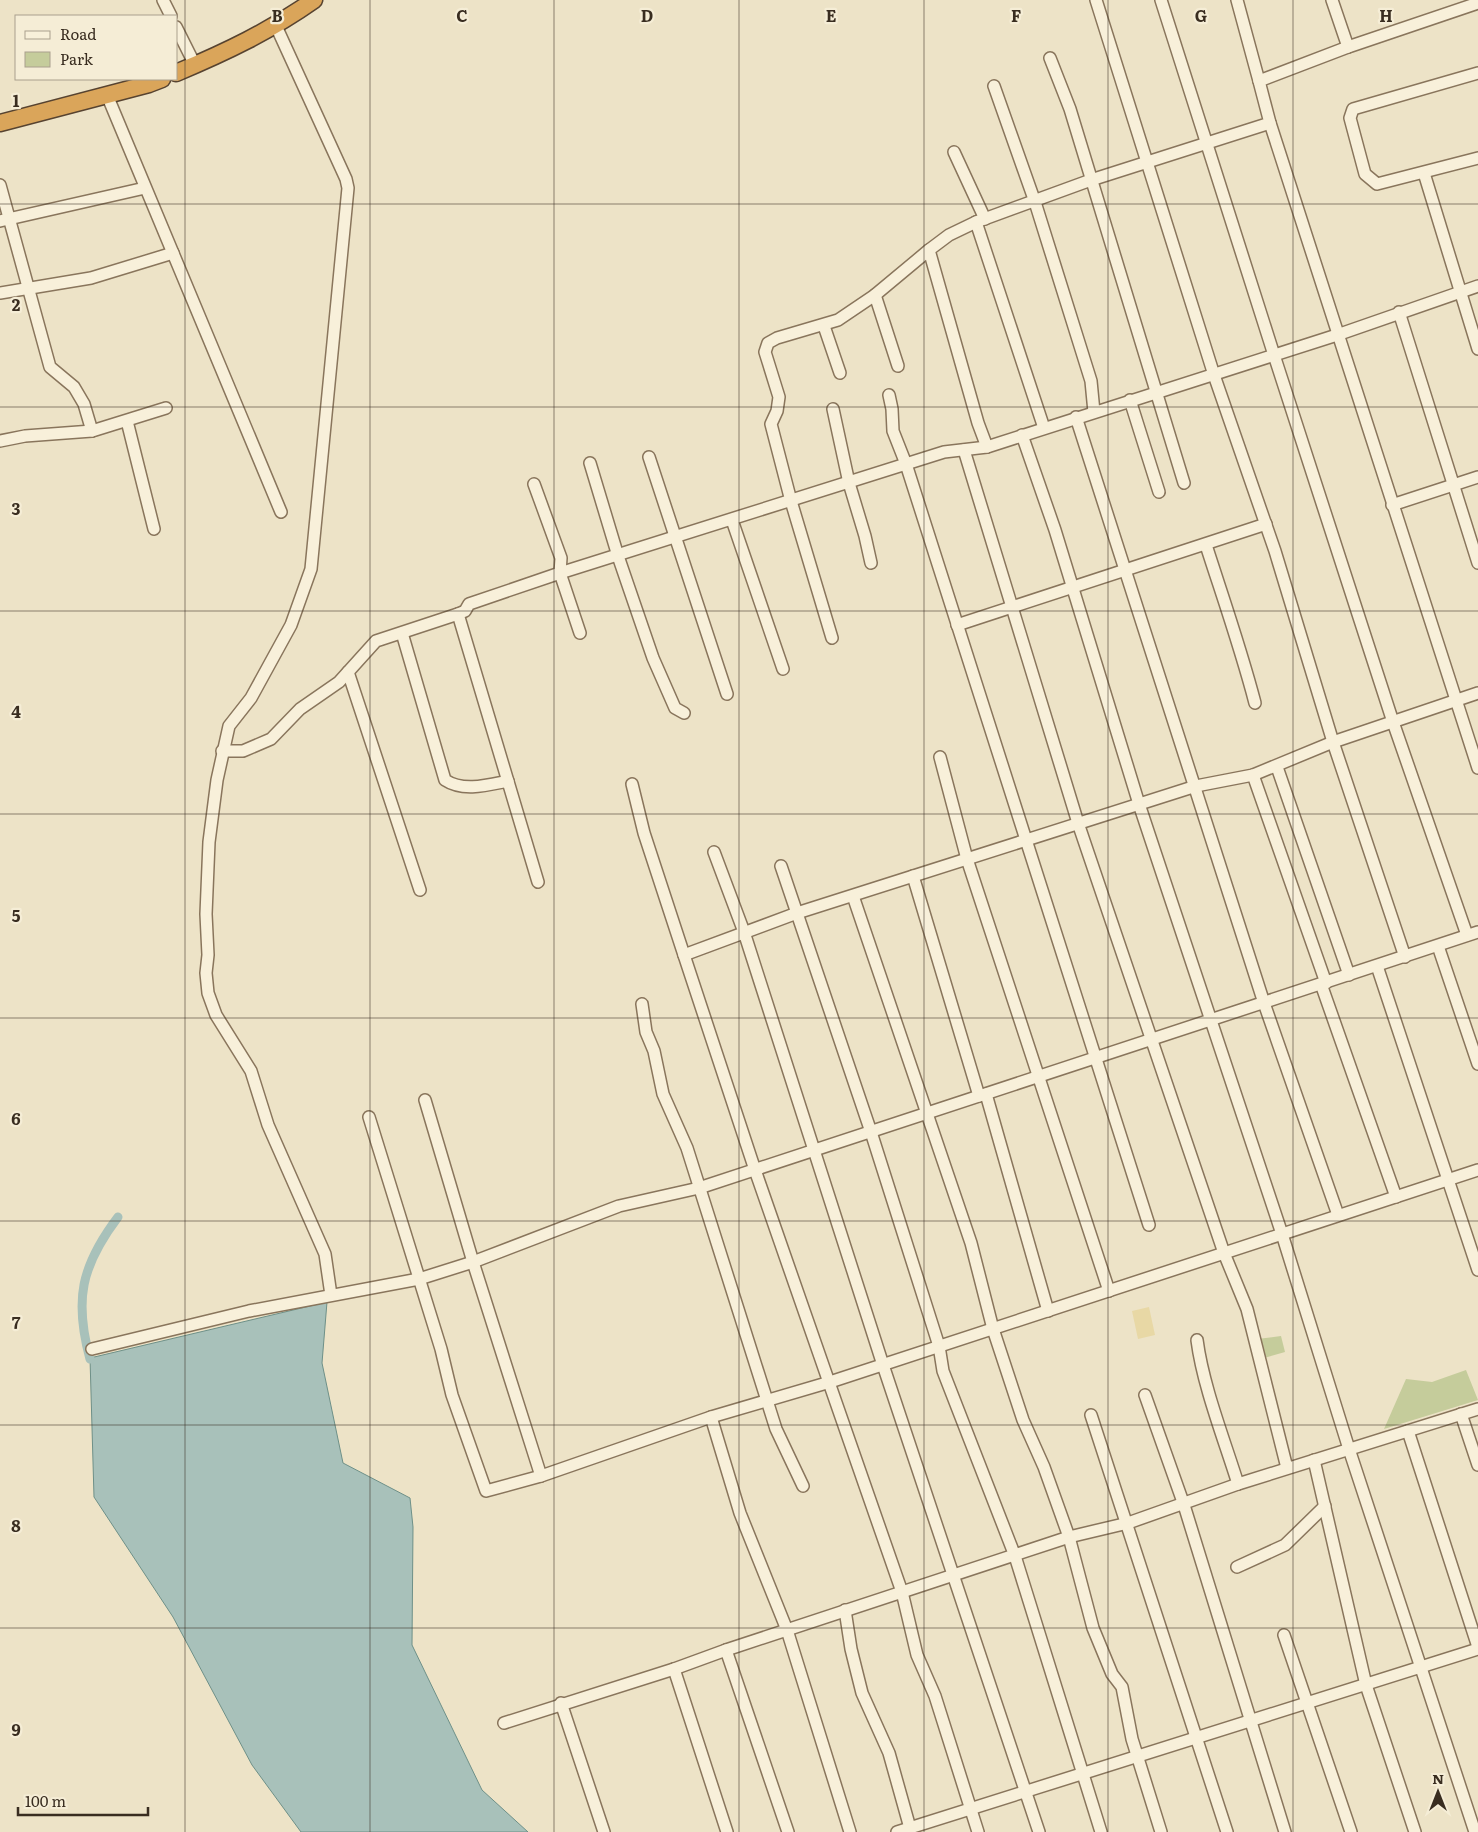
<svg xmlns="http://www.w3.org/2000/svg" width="1478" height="1832" viewBox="0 0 1478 1832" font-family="Literata,serif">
  <rect width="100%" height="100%" fill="#ede3c7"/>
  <g fill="#c5cc9b">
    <polygon points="1281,1336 1285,1352 1264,1358 1257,1339"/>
    <polygon points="1466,1370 1478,1400 1384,1429 1406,1379 1432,1382"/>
  </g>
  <polygon fill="#e8d8a5" points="1149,1307 1155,1335 1138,1339 1132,1311"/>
  <polygon fill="#a8c1ba" stroke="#6e9088" points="327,1302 322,1363 343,1463 410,1498 413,1527 412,1645 482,1790 528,1832 301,1832 252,1765 173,1617 94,1497 90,1358"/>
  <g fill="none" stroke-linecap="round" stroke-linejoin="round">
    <path stroke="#a8c1ba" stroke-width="9" d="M90 1359C74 1300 81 1266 118 1217"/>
    <defs>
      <g id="minor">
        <polyline points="163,0 171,16"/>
        <polyline points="1096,0 1214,375 1275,551 1333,742 1405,957"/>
        <polyline points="1161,0 1274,355 1393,722 1467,935"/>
        <polyline points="1237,0 1259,81"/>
        <polyline points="1332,0 1348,47"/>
        <polyline points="276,26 346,179 348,188 311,569 291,625 251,698 229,726 217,780 209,842 206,914 208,955 206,973 208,993 216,1015 251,1071 268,1125 325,1254 331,1295"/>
        <polyline points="176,27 195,65"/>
        <polyline points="1050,58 1070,109 1184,483"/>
        <polyline points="1478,73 1353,109 1350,118 1365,174 1377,184 1478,158"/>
        <polyline points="994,86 1035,202 1091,381 1094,412"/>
        <polyline points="107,95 281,512"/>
        <polyline points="1270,123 1478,768"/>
        <polyline points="954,152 985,219"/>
        <polyline points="1424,173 1478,349"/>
        <polyline points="0,185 50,367 74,387 84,404 92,431"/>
        <polyline points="0,221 145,188"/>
        <polyline points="976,222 1044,428"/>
        <polyline points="0,293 91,278 173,253"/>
        <polyline points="875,295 898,366"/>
        <polyline points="1399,312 1478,563"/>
        <polyline points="824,326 840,373"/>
        <polyline points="889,395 892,409 893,431 906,464 1149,1225"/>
        <polyline points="1130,400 1159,492"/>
        <polyline points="833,409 849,483 865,536 871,563"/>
        <polyline points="1076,417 1264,1003 1338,1215"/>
        <polyline points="127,421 154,529"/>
        <polyline points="1022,435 1055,530 1139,804 1282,1234 1349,1449 1475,1832"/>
        <polyline points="0,441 25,436 92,431 166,408"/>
        <polyline points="987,447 978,423 929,250 949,235 976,222 1091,180 1270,123 1259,81 1348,47 1478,3"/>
        <polyline points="964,450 1078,823 1224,1253 1247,1309 1287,1468"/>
        <polyline points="649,457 727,694"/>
        <polyline points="590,463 618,556 653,658 675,708 684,713"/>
        <polyline points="534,484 561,558 560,573 580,633"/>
        <polyline points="1392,505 1478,477"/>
        <polyline points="732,520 783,669"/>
        <path d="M1206 545C1223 598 1241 649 1255 703"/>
        <polyline points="458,614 538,882"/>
        <polyline points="957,625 1266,524"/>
        <path d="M402 633 445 780C463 792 488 785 508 781"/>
        <polyline points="832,638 791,501 771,424 777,411 779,397 765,352 768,343 777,338 838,320 875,295 929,250"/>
        <polyline points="348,672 420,890"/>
        <polyline points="222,751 243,751 271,739 300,709 339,682 376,641 458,614 465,611 469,604 560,573 944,452 987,447 1337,335 1478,286"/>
        <polyline points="940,757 967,859 1109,1291"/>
        <polyline points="1277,767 1349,975"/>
        <polyline points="1253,775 1326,983"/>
        <polyline points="632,784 644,833 684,955"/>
        <polyline points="714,852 744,932 883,1365 1039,1832"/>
        <polyline points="781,866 871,1132 939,1346 943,1371 1015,1556 1101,1832"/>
        <polyline points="913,876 979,1096"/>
        <polyline points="853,896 971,1243 993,1329 1023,1420 1044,1467 1069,1537 1093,1628 1112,1674 1122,1687 1132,1739 1161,1832"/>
        <polyline points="1438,946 1478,1064"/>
        <polyline points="1377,966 1478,1270"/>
        <polyline points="1321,984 1396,1197"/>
        <polyline points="642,1004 646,1032 654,1051 663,1094 687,1148 776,1429 803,1486"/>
        <polyline points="986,1094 1048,1311"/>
        <polyline points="425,1100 473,1262 541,1476"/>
        <polyline points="369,1117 441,1349 452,1395 486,1491 541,1476 711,1417 830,1382 1478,1170"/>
        <path d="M1197 1340C1203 1386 1224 1439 1238 1484"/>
        <polyline points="92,1349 249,1311 419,1279 473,1262 619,1206 699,1188 1478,932"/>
        <polyline points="1145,1395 1184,1505 1285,1832"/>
        <polyline points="1461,1414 1478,1465"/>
        <polyline points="1091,1415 1227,1832"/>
        <polyline points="711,1417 740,1513 787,1630 850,1832"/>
        <polyline points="1408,1431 1478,1647"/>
        <polyline points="1314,1460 1366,1685 1415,1832"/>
        <polyline points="1237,1567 1285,1545 1325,1506"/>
        <polyline points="845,1610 851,1649 862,1693 889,1753 910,1828"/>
        <polyline points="1284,1635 1351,1832"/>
        <polyline points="726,1650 788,1832"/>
        <polyline points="674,1669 727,1832"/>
        <polyline points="561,1703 604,1832"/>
        <polyline points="504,1723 674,1669 726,1650 1069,1537 1128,1523 1238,1484 1478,1409"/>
        <polyline points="897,1832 1478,1649"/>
        <polyline points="978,1832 935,1696 917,1655 902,1592 755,1170 684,955 797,913 1196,786 1253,775 1333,742 1478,693"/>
      </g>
      <g id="highway">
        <path d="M176 73C226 52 270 31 314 0"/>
        <polyline points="0,123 149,84 162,79"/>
      </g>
    </defs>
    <use href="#minor" stroke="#89755c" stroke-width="14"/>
    <use href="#highway" stroke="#574330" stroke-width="19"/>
    <use href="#minor" stroke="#f8f0da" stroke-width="11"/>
    <use href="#highway" stroke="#daa55a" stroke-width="16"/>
  </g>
  <path fill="none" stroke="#392d20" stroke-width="1" stroke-opacity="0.55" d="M185 0V1832M370 0V1832M554 0V1832M739 0V1832M924 0V1832M1108 0V1832M1293 0V1832M0 204H1478M0 407H1478M0 611H1478M0 814H1478M0 1018H1478M0 1221H1478M0 1425H1478M0 1628H1478"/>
  <g font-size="16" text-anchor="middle" font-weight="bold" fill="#392d20" stroke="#f5edd6" stroke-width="4.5" stroke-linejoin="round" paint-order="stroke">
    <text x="277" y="22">B</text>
    <text x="462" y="22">C</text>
    <text x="647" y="22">D</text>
    <text x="831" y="22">E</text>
    <text x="1016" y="22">F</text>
    <text x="1201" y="22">G</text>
    <text x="1386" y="22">H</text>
    <text x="16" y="107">1</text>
    <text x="16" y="311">2</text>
    <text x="16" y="515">3</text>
    <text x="16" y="718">4</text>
    <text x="16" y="922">5</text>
    <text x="16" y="1125">6</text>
    <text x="16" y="1329">7</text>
    <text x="16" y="1532">8</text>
    <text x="16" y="1736">9</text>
  </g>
  <rect x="15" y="15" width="162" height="65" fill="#f5edd6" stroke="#aaa08d"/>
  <rect x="25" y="31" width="25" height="8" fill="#f8f0da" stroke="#aaa08d"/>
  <text x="60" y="40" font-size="15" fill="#392d20">Road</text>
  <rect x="25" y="52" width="25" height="15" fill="#c5cc9b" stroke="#aaa08d"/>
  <text x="60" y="65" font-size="15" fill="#392d20">Park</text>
  <g transform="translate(1438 1792)" stroke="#f5edd6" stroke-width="4" paint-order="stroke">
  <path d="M0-4L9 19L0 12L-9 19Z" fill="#392d20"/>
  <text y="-8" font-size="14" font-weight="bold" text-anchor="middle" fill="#392d20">N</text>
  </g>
  <path d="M18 1807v8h130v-8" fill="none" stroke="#392d20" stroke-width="2.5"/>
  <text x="25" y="1807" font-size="15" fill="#392d20" stroke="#f5edd6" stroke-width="4" paint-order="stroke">100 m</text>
</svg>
